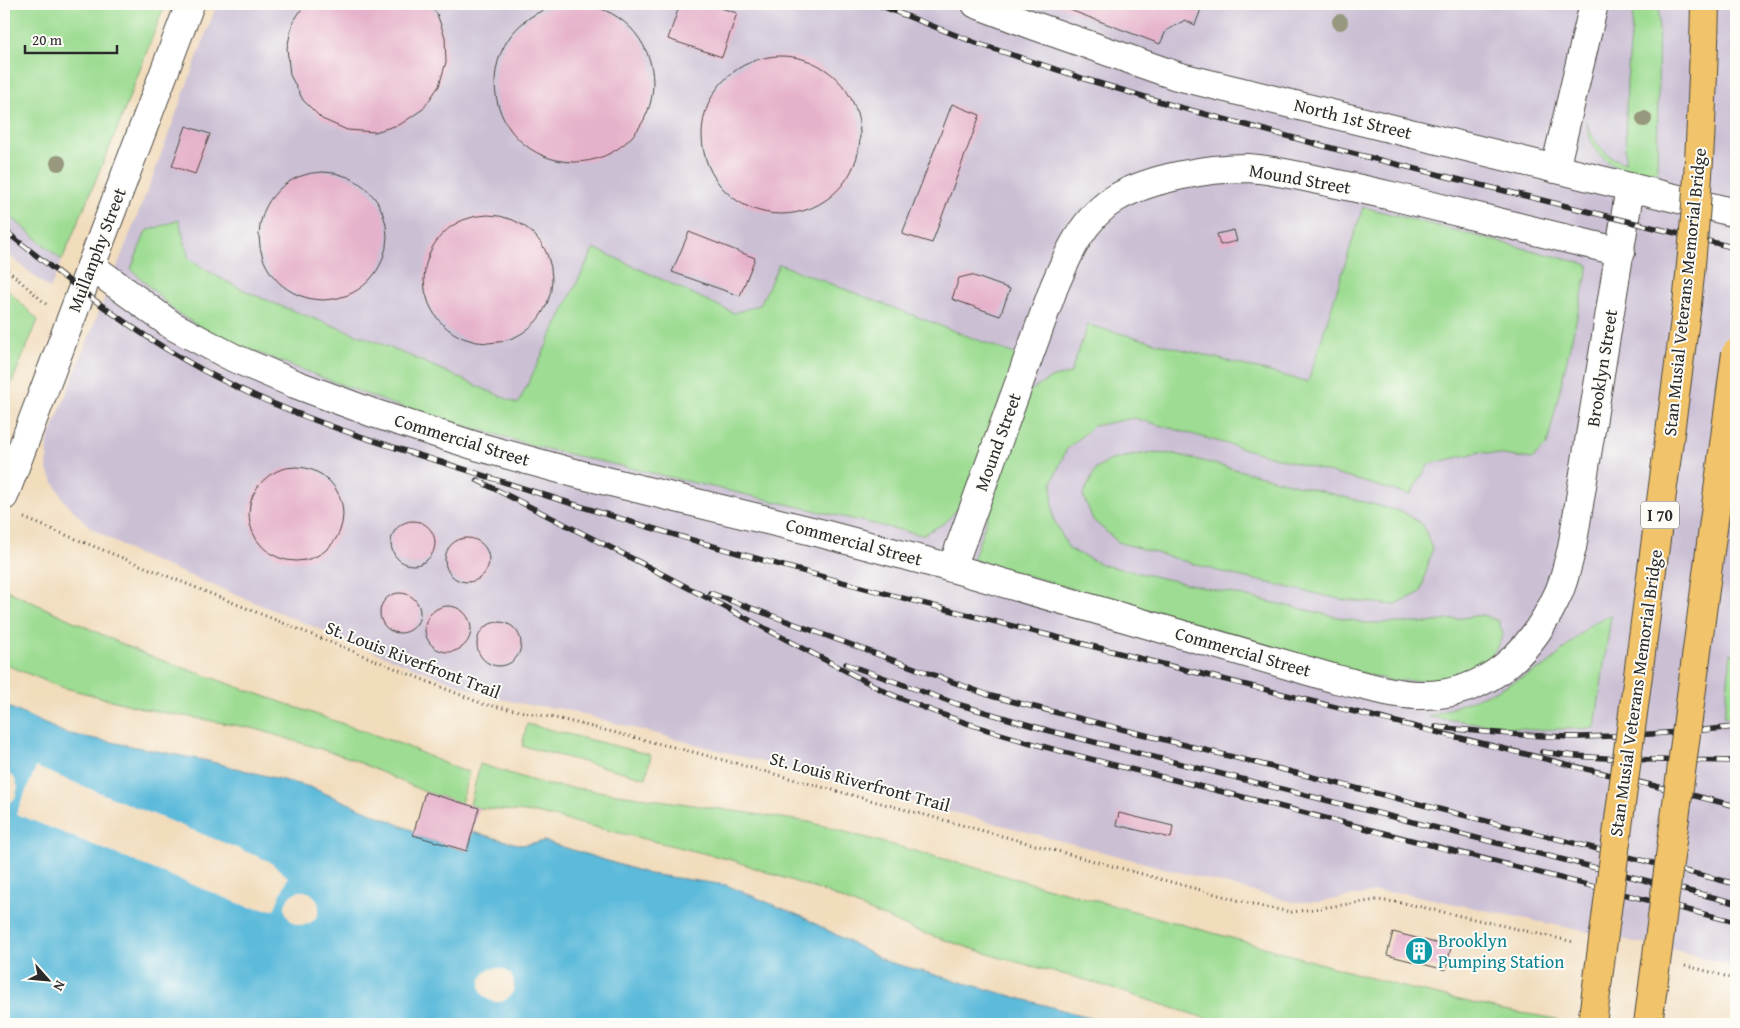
<svg xmlns="http://www.w3.org/2000/svg" width="1740" height="1028" viewBox="0 0 1740 1028" font-family="'Gentium Book Plus',serif">
  <rect width="100%" height="100%" fill="#fdfcf7"/>
  <filter id="ink" filterUnits="userSpaceOnUse"><feTurbulence type="fractalNoise" baseFrequency=".02" numOctaves="2"/><feDisplacementMap in="SourceGraphic" scale="10" xChannelSelector="R" yChannelSelector="G"/><feConvolveMatrix kernelMatrix="1 2 1 2 8 2 1 2 1" color-interpolation-filters="sRGB"/></filter>
  <filter id="wash" filterUnits="userSpaceOnUse"><feTurbulence type="fractalNoise" baseFrequency=".0096" numOctaves="4" result="noise"/><feDisplacementMap in="SourceGraphic" scale="20" xChannelSelector="R" yChannelSelector="G"/><feGaussianBlur stdDeviation="1.12" result="paint"/><feColorMatrix in="noise" values="0 0 0 0 0 0 0 0 0 0 0 0 0 0 0 0 0 1.4 0 .05"/><feComposite in="paint" operator="in"/></filter>
  <g filter="url(#wash)">
    <rect width="100%" height="100%" fill="#f1dcbc"/>
    <g fill="#cbbfd4">
      <polygon points="217,4 1736,4 1736,967 1683,952 1404,893 1377,892 1319,902 1293,902 558,708 528,705 492,697 397,661 132,552 90,527 65,502 47,470 48,440 153,176"/>
      <polygon points="4,211 62,260 50,289 4,251"/>
    </g>
    <g fill="#9ddc92" stroke="#64845e">
      <polygon points="4,4 165,4 118,127 62,260 4,211"/>
      <path d="M1634 4H1659L1657 178C1629 172 1605 169 1591 141 1589 135 1588 127 1586 121 1593 141 1604 157 1625 163L1627 80Z"/>
      <polygon points="1363,207 1589,265 1547,445 1532,459 1480,452 1429,464 1410,495 1134,418 1093,426 1066,450 1052,483 1053,518 1069,549 1103,565 1365,623 1428,623 1482,615 1499,621 1503,635 1491,658 1444,680 1390,681 973,560 1030,391 1053,377 1070,374 1088,325 1308,382"/>
      <path d="M179 220 189 259C247 299 314 317 379 343 426 362 472 384 518 404L594 248 734 313 760 305 779 264 1017 355 963 502 945 523 922 535 538 447 389 403 217 337 177 313 131 269 146 231Z"/>
      <polygon points="4,286 38,320 4,401"/>
      <polygon points="1146,453 1175,454 1403,512 1423,525 1432,549 1421,592 1395,605 1344,600 1225,573 1118,542 1093,520 1083,495 1096,469 1111,460"/>
      <polygon points="4,589 144,654 406,746 457,769 469,772 461,803 425,792 350,758 256,729 145,709 58,686 4,664"/>
      <polygon points="1611,615 1595,728 1531,730 1429,717 1495,691 1546,666 1592,623"/>
      <polygon points="1731,653 1736,655 1736,715 1724,717"/>
      <polygon points="527,724 651,755 646,778 522,746"/>
      <polygon points="480,764 547,785 584,789 809,822 1246,942 1399,986 1503,1010 1557,1019 1556,1024 1223,1024 1089,981 1001,958 920,932 822,891 732,860 536,813 479,808 470,805"/>
    </g>
    <polygon fill="#5cbada" stroke="#447282" points="4,705 65,733 208,761 310,787 414,831 413,835 466,851 472,832 522,845 544,841 649,874 726,885 803,917 885,961 1113,1024 4,1024"/>
    <g fill="#f1dcbc">
      <polygon points="36,767 269,861 288,877 274,910 248,907 16,814"/>
      <polygon points="4,771 14,777 18,787 15,798 11,802 4,805"/>
      <circle cx="302" cy="908" r="17"/>
      <circle cx="497" cy="985" r="17"/>
    </g>
    <g id="blocks">
      <g fill="#e6b2cb">
        <polygon points="305,4 429,4 437,14 445,37 446,62 439,86 423,109 401,124 375,132 347,130 322,119 303,100 290,75 287,48 293,22"/>
        <polygon points="680,4 708,4 737,13 722,57 668,39"/>
        <polygon points="1054,4 1203,4 1195,25 1185,20 1166,31 1160,44"/>
        <circle cx="574" cy="83" r="79"/>
        <circle cx="781" cy="135" r="79"/>
        <polygon points="952,104 980,115 932,243 902,234"/>
        <polygon points="186,126 210,134 195,174 172,166"/>
        <circle cx="323" cy="236" r="64"/>
        <circle cx="488" cy="279" r="64"/>
        <polygon points="1234,230 1237,241 1220,245 1217,234"/>
        <polygon points="689,232 755,258 740,296 672,272"/>
        <polygon points="971,275 1010,289 1000,316 952,299 959,278"/>
        <circle cx="296" cy="514" r="47"/>
        <circle cx="413" cy="543" r="22"/>
        <circle cx="467" cy="560" r="22"/>
        <circle cx="400" cy="613" r="20"/>
        <circle cx="448" cy="629" r="23"/>
        <circle cx="499" cy="644" r="22"/>
        <polygon points="425,792 479,808 467,851 413,835"/>
        <polygon points="1119,813 1173,826 1171,838 1116,825"/>
        <polygon points="1393,932 1451,947 1446,970 1387,955"/>
      </g>
    </g>
  </g>
  <g filter="url(#ink)">
    <use href="#blocks" fill-opacity="0" stroke="#494641" stroke-width="1"/>
    <g fill="none" stroke-linecap="round" stroke-linejoin="round">
      <defs>
        <g id="minor">
          <polyline points="976,4 1035,26 1177,76 1736,213"/>
          <polyline points="1555,169 1594,4"/>
          <path d="M91 266 173 326 234 358 295 384 373 413 476 446 582 475 820 533 952 568 1336 679C1362 685 1391 694 1418 695 1487 697 1532 652 1559 592 1565 578 1568 562 1572 548L1630 187"/>
          <polyline points="4,496 190,4"/>
          <path d="M952 568 1054 287C1068 254 1083 218 1116 198 1150 178 1208 168 1247 168 1271 169 1295 175 1318 180 1344 185 1370 191 1396 197 1471 215 1546 234 1621 252"/>
        </g>
      </defs>
      <use href="#minor" stroke="#494641" stroke-width="30"/>
      <g stroke="#494641" stroke-width="3" stroke-dasharray="1 4" stroke-linecap="butt">
        <polyline points="4,267 46,304"/>
        <polyline points="24,518 483,704 560,719 697,753 1263,907 1292,912 1377,900 1404,903 1574,942"/>
        <polyline points="1685,966 1699,969 1736,979"/>
      </g>
      <use href="#minor" stroke="#fff" stroke-width="28"/>
      <defs>
        <g id="rail">
          <polyline points="876,4 976,43 1085,79 1175,106 1335,149 1736,248"/>
          <path d="M4 230C71 283 139 338 216 377 299 420 387 445 476 473 640 527 806 574 973 616 1227 681 1482 744 1736 806"/>
          <path d="M477 480 641 563 888 693C996 740 1113 764 1227 793 1396 837 1566 880 1736 922"/>
          <polyline points="710,593 991,696 1736,884"/>
          <polyline points="846,664 957,704 1050,731 1736,903"/>
          <path d="M1436 727C1484 732 1532 737 1580 737 1633 736 1684 732 1736 727"/>
          <path d="M1542 752C1606 761 1671 760 1736 761"/>
        </g>
      </defs>
      <use href="#rail" stroke="#2b2b2b" stroke-width="5.5"/>
      <use href="#rail" stroke="#fdfcf7" stroke-width="4" stroke-dasharray="11" stroke-linecap="butt"/>
      <defs>
        <g id="highway-bridge">
          <path d="M1592 1024 1687 304C1698 204 1703 104 1705 4"/>
          <polyline points="1648,1024 1736,353"/>
        </g>
      </defs>
      <use href="#highway-bridge" stroke="#494641" stroke-width="30" stroke-linecap="butt"/>
      <use href="#highway-bridge" stroke="#f1c36a" stroke-width="28"/>
    </g>
    <g fill="#97987d">
      <circle cx="1340" cy="22" r="8"/>
      <circle cx="1644" cy="119" r="8"/>
      <circle cx="58" cy="163" r="8"/>
    </g>
  </g>
  <defs>
    <symbol id="building-disc" viewBox="-11 -11 22 22"><circle r="9.5" fill="#0f9aa8" stroke="#fdfcf7"/><path d="M-4-6H4V6H1V3H-1V6H-4ZM-2.5-4.3h1.7v1.8h-1.7ZM.8-4.3h1.7v1.8H.8ZM-2.5-1h1.7V.8h-1.7ZM.8-1h1.7V.8H.8Z" fill="#fff"/></symbol>
  </defs>
  <g fill-rule="evenodd">
    <use href="#building-disc" x="1403" y="935" width="32" height="32"/>
  </g>
  <g text-anchor="middle" stroke-width="4" stroke-linejoin="round" paint-order="stroke">
    <rect fill="#fdfcf7" stroke="#6a6a68" stroke-width="1" x="1641" y="501.5" width="38" height="27" rx="4"/>
    <g font-size="16" font-weight="bold" fill="#2b2b2b">
      <text x="1660" y="521">I 70</text>
    </g>
    <g font-size="18" fill="#2b2b2b" stroke="#fdfcf7">
      <text transform="translate(1353 119) rotate(14)" y="6">North 1st Street</text>
      <text transform="translate(1300 179) rotate(10)" y="6">Mound Street</text>
      <text transform="translate(97 250) rotate(-69)" y="6">Mullanphy Street</text>
      <text transform="translate(1685 292) rotate(-84)" y="6">Stan Musial Veterans Memorial Bridge</text>
      <text transform="translate(1602 368) rotate(-81)" y="6">Brooklyn Street</text>
      <text transform="translate(462 440) rotate(17)" y="6">Commercial Street</text>
      <text transform="translate(998 442) rotate(-70)" y="6">Mound Street</text>
      <text transform="translate(854 542) rotate(15)" y="6">Commercial Street</text>
      <text transform="translate(1243 652) rotate(16)" y="6">Commercial Street</text>
      <text transform="translate(413 660) rotate(21)" y="6">St. Louis Riverfront Trail</text>
      <text transform="translate(1636 693) rotate(-82)" y="6">Stan Musial Veterans Memorial Bridge</text>
      <text transform="translate(860 782) rotate(15)" y="6">St. Louis Riverfront Trail</text>
    </g>
    <g font-size="18" fill="#0d838f" stroke="#fdfcf7" text-anchor="start">
      <text x="1438" y="947">Brooklyn<tspan x="1438" dy="21">Pumping Station</tspan></text>
    </g>
  </g>
  <rect width="1740" height="1028" fill="none" stroke="#fdfcf7" stroke-width="20"/>
  <g transform="translate(48 980) rotate(117)" stroke="#fdfcf7" stroke-width="4" paint-order="stroke">
  <path d="M0-4L9 19L0 12L-9 19Z" fill="#2b2b2b"/>
  <text y="-8" font-size="14" font-weight="bold" text-anchor="middle" fill="#2b2b2b">N</text>
  </g>
  <path d="M25 45v8h92v-8" fill="none" stroke="#2b2b2b" stroke-width="2.5"/>
  <text x="32" y="45" font-size="15" fill="#2b2b2b" stroke="#fdfcf7" stroke-width="4" paint-order="stroke">20 m</text>
</svg>
